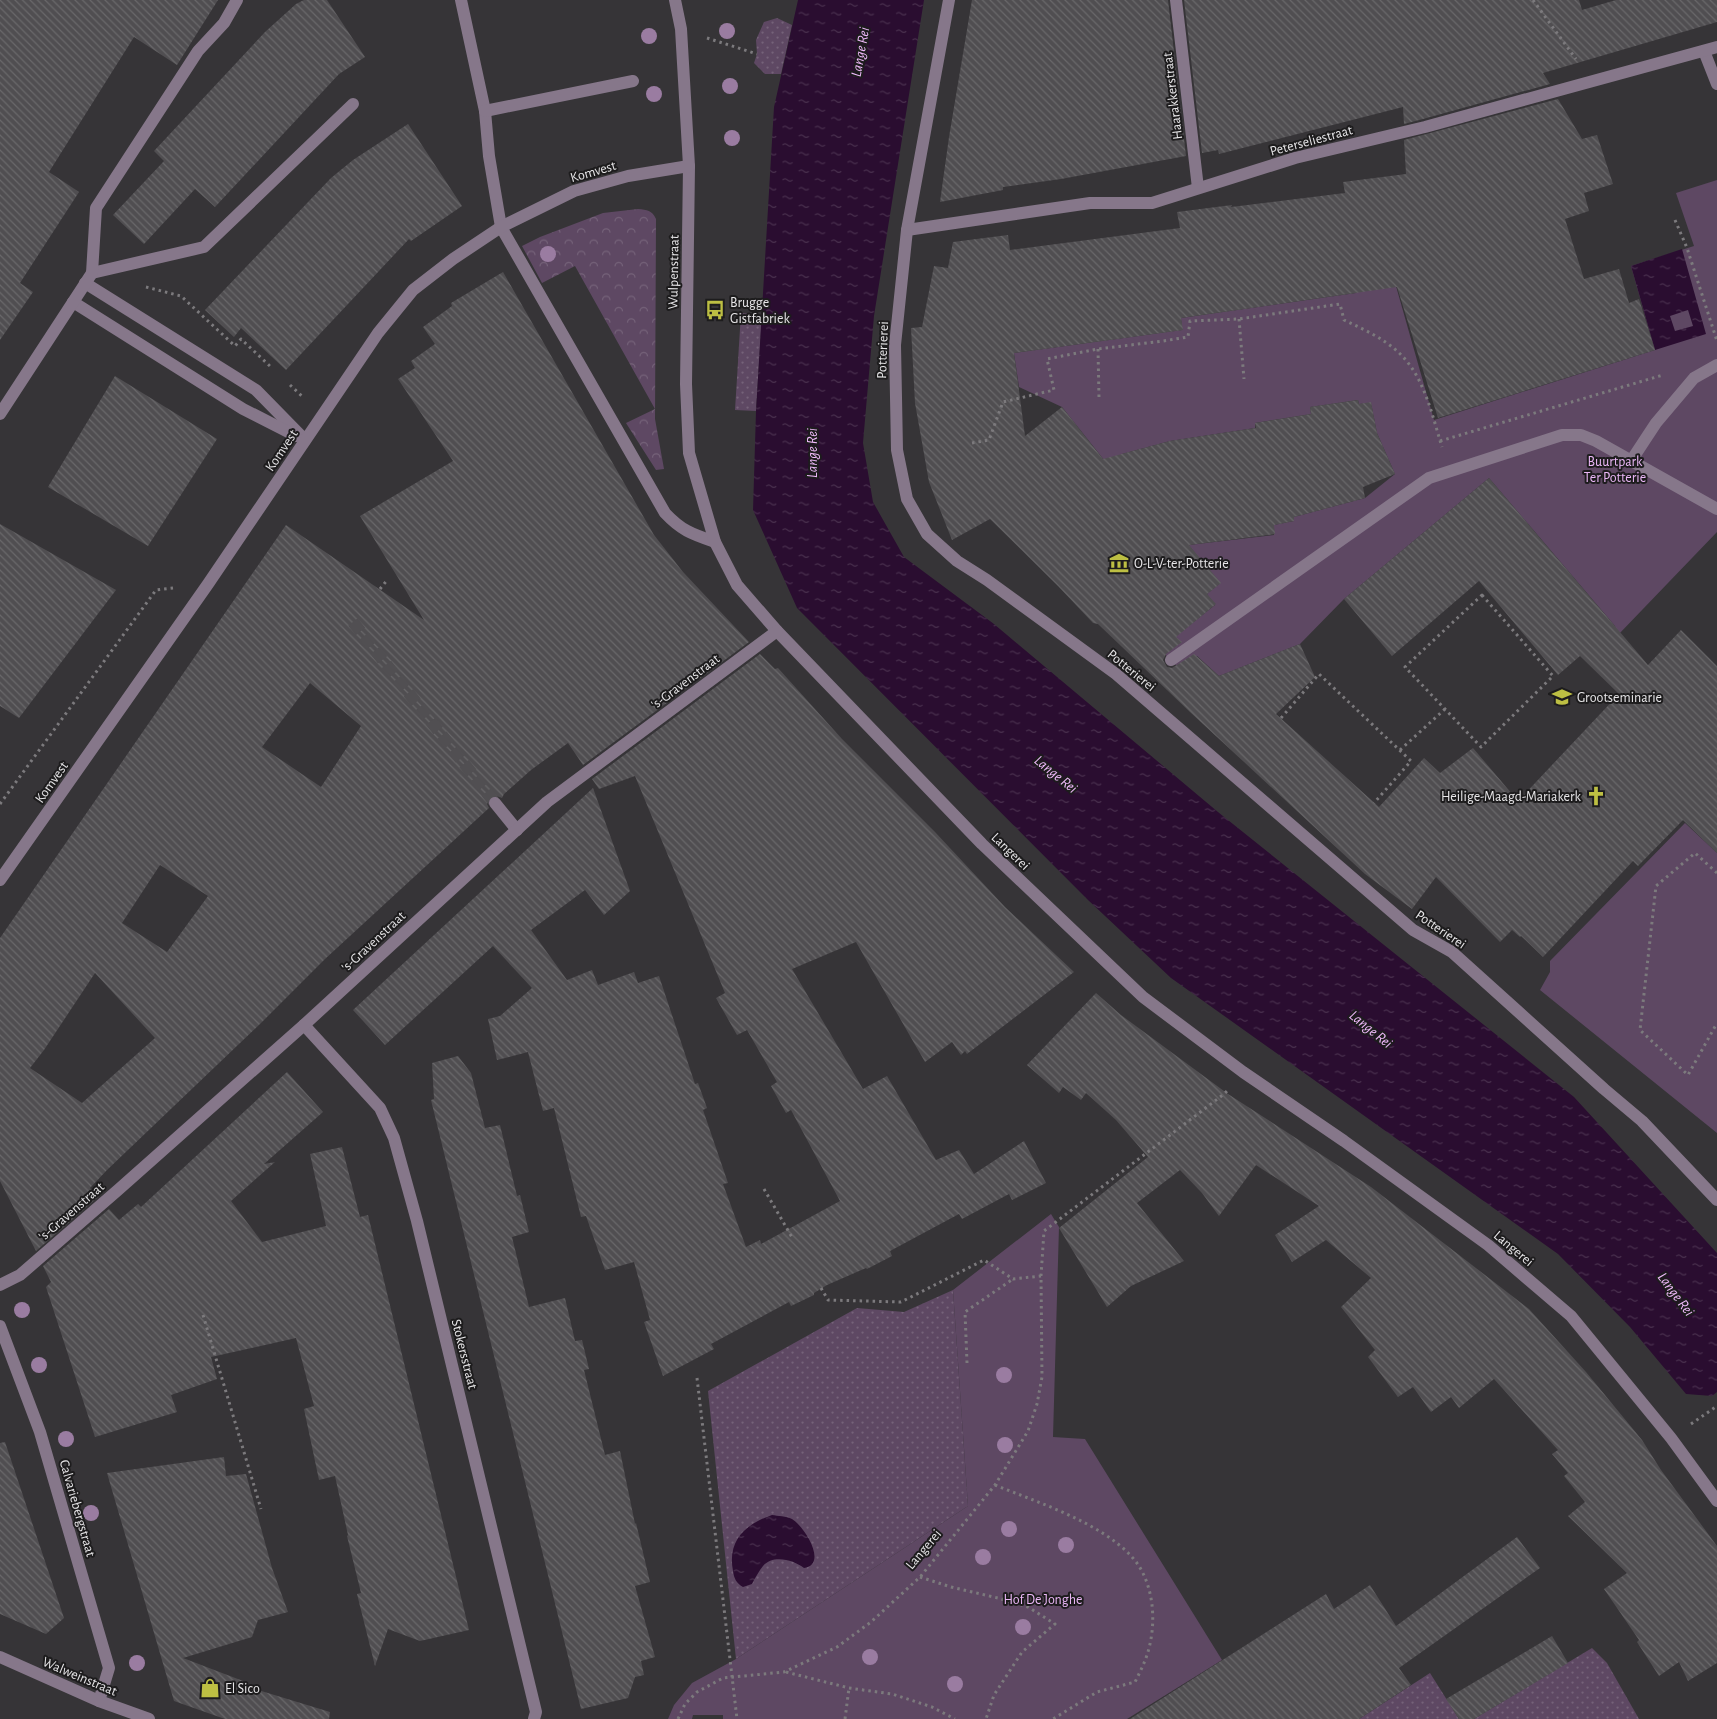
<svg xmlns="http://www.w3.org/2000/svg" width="1717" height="1719" viewBox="0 0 1717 1719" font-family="'Alegreya Sans',sans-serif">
  <defs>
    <pattern id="grass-dots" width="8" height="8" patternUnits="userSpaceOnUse" patternTransform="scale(1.25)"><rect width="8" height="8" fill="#5e4863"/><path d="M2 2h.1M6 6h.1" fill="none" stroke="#756279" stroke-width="1.8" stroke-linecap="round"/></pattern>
    <pattern id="forest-crowns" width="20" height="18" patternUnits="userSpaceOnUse" patternTransform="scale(1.25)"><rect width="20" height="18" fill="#5e4863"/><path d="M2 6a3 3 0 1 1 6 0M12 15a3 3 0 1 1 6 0" fill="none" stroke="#756279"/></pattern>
    <pattern id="water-ripples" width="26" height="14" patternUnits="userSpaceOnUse" patternTransform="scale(1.25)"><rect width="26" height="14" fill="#2a0d30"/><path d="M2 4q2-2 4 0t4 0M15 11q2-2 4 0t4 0" fill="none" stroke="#49304e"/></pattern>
    <pattern id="building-back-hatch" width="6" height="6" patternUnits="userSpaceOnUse" patternTransform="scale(1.25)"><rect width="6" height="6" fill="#504e51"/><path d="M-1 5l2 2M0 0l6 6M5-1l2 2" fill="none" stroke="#69686a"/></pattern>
  </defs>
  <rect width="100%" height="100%" fill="#363437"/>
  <g fill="url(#grass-dots)">
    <polygon points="777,18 792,25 781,74 765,74 754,63 757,54 756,40 764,22"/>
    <polygon points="741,313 762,315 756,411 735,410"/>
    <polygon points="953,1290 968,1506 736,1659 708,1391 857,1308 904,1312"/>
    <polygon points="1592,1648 1607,1663 1639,1719 1474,1719"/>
    <polygon points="1430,1673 1459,1719 1359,1719"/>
  </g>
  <path fill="url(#forest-crowns)" d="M638 209C647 210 652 210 656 219L655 419 664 469 656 470 626 423 655 409 575 266 542 283 522 246 540 237 603 213Z"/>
  <g fill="#5e4863">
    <polygon points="1717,180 1717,532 1618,635 1615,626 1489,478 1344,599 1300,644 1219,676 1197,656 1178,667 1152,642 1166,644 1215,605 1207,594 1219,584 1189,545 1274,535 1274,525 1294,521 1294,517 1365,498 1395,474 1377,433 1371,403 1359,404 1358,400 1310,407 1311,414 1255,423 1255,428 1170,441 1122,454 1108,465 1062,407 1019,387 1014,353 1182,330 1181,318 1356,293 1390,265 1434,420 1655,350 1631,266 1694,246 1676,193"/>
    <polygon points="1685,823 1717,853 1717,1133 1540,990 1550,972 1550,961"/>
    <polygon points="1051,1214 1059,1227 1053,1437 1085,1439 1222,1660 1127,1719 723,1719 723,1715 693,1715 692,1719 668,1719 674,1705 692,1683 736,1659 968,1506 953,1290"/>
  </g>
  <g fill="url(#water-ripples)" fill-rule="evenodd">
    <polygon points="798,0 924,0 874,316 863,443 873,502 904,557 994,624 1218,812 1574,1097 1717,1253 1717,1392 1712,1396 1686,1394 1630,1327 1558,1254 1171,978 1088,900 797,608 753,510 756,411 774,107"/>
    <path d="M1682 249 1706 334 1655 350 1631 266ZM1688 310 1693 326 1675 331 1670 316Z"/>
    <path d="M772 1515C778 1516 786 1516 792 1519 803 1525 829 1564 804 1568 794 1560 773 1554 763 1566 759 1571 755 1578 752 1584L743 1587C736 1583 734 1578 733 1571 727 1540 746 1524 772 1515Z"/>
  </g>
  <g fill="url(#building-back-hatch)" fill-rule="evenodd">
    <polygon points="0,0 218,0 177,65 134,37 49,172 79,192 20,283 33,292 0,340"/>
    <polygon points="304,0 327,0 365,57 339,74 215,207 195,189 144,244 113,215 164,161 154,151 265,32 296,4"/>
    <polygon points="972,0 1168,0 1186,156 1061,179 1003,187 1003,190 940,202 949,137"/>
    <polygon points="1184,0 1579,0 1582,10 1616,0 1717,0 1717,22 1543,73 1550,84 1423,119 1404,124 1403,107 1219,154 1218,150 1202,153"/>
    <polygon points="1558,99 1582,139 1597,135 1613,184 1584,193 1589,211 1565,219 1584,279 1619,269 1629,303 1639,299 1655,350 1438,418 1397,287 1181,318 1183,330 1014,353 1025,436 1062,407 1103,459 1170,441 1256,428 1255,423 1311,414 1310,407 1358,400 1359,404 1371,402 1377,433 1395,474 1363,487 1365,498 1294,517 1294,521 1274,525 1275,534 1189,545 1221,583 1207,594 1216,604 1176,637 1182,642 1166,654 1163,660 1167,667 1172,668 1194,654 1219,676 1300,644 1315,677 1276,714 1379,807 1424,758 1440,773 1473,748 1518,801 1619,694 1580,656 1558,675 1479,581 1392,656 1344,599 1489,478 1648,665 1681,630 1717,666 1717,853 1683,820 1638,866 1633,861 1543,957 1521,936 1520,937 1512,930 1500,942 1436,877 1412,909 1365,874 1190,712 1098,624 1093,623 1058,586 990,519 952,540 929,482 915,403 911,328 922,327 934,266 948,268 953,242 1008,235 1010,250 1180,228 1177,212 1232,205 1231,207 1345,193 1343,182 1406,174 1404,140"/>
    <polygon points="408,124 462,206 411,241 409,239 286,370 241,328 234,337 205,310 331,178 353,160"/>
    <path d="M503 272 654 535 683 572 749 642 583 765 568 743 531 770 504 794 502 798 494 795 490 797 487 804 489 808 325 959 260 1024 107 1170 90 1188 98 1197 36 1251 0 1181V938L286 525 424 620 360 516 453 461 398 379 415 368 411 361 435 344 423 327 452 306 451 303ZM310 683 361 726 321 787 262 747ZM160 865 208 896 167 952 122 923ZM95 973 155 1038 82 1103 30 1068 44 1050Z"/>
    <polygon points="115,376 217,439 148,546 48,487"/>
    <polygon points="0,524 116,590 19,718 0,706"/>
    <polygon points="760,654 775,669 778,668 842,739 935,832 1005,907 1074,972 967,1054 965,1051 961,1055 952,1042 925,1062 856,942 792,969 863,1089 887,1076 936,1160 959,1150 974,1174 1024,1141 1046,1183 1012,1200 1009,1194 962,1219 959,1214 890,1251 892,1256 867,1269 866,1268 827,1285 814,1293 814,1295 791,1306 789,1302 711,1344 714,1349 663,1376 644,1322 650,1320 634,1262 605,1270 586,1216 581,1217 554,1108 543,1111 528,1052 497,1060 488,1019 500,1016 532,988 493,946 385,1045 353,1010 593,788 630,891 604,915 585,890 531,930 567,980 592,970 598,985 634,972 638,983 659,976 695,1084 698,1083 707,1108 703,1110 728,1183 723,1184 746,1247 760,1240 761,1244 840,1201 791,1110 786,1113 771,1086 777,1082 747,1030 737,1035 716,998 725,993 635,776 599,789 592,779"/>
    <polygon points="1096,993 1121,1015 1228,1094 1371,1187 1529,1309 1586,1372 1642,1440 1661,1470 1717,1546 1717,1663 1688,1681 1679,1662 1659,1676 1637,1642 1639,1640 1604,1589 1627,1573 1568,1516 1585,1502 1564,1476 1568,1473 1552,1454 1558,1450 1494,1379 1459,1408 1451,1397 1431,1412 1413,1387 1398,1397 1368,1357 1375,1350 1341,1307 1371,1278 1326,1240 1292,1262 1275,1235 1319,1206 1256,1165 1219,1216 1202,1193 1180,1170 1137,1203 1184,1261 1131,1286 1107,1307 1059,1228 1148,1157 1116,1120 1086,1093 1081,1100 1063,1087 1059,1093 1027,1065"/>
    <polygon points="458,1056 471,1073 485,1128 500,1125 517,1196 520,1195 529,1232 512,1237 529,1307 565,1298 575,1341 582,1340 589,1369 584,1370 605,1455 620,1451 635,1524 636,1523 650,1582 635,1586 655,1657 641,1661 644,1675 635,1677 628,1698 581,1709 431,1100 434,1099 432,1063"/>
    <polygon points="287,1072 323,1112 264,1164 275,1162 231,1201 262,1242 326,1226 310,1154 342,1147 360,1217 368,1215 469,1630 420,1641 388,1629 375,1666 357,1594 361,1593 347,1536 348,1535 335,1476 319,1480 304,1409 314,1406 296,1338 211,1357 217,1379 171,1395 177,1412 95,1437 46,1287 51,1282 43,1266 109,1209 119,1220 138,1204 141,1207"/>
    <polygon points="5,1442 64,1618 46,1634 0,1614 0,1443"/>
    <polygon points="224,1457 226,1476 246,1474 272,1568 288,1612 258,1620 252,1637 183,1658 243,1681 242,1685 330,1712 329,1719 225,1719 174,1701 107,1473"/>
    <polygon points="1517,1537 1540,1568 1399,1668 1411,1685 1359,1719 1130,1719 1326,1594 1334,1609 1370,1585 1396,1626"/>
    <polygon points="1552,1636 1568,1663 1474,1719 1459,1719 1446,1699"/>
  </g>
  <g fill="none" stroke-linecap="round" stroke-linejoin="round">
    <polyline stroke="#514f52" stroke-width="12" stroke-dasharray="12 6" stroke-linecap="butt" points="353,622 495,803"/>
    <g stroke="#7c7a7d" stroke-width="3" stroke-dasharray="2.5 4" stroke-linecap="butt">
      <polyline points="1533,0 1576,59"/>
      <polyline points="707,38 757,54"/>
      <polyline points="1675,220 1687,248 1717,341"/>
      <polyline points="146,287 181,296 235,346 241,339 271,367"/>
      <polyline points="1239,319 1244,379"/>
      <polyline points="1098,349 1099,398"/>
      <polyline points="290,385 304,398"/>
      <polyline points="1440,441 1663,375"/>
      <path d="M972 443 989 440 1003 402 1054 390 1047 359 1098 349 1163 341 1188 337 1190 321 1239 319 1340 304 1344 320C1363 329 1383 338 1398 352 1424 375 1432 415 1442 447"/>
      <polyline points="380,589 388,579"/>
      <polygon points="1482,595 1553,676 1481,747 1405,667"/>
      <polyline points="1281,718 1319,674 1411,761 1374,803"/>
      <polyline points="1400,750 1445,709"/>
      <polyline points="0,804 156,590 173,588"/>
      <polyline points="1717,873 1695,853 1656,886 1640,1030 1688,1075 1717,1023"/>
      <polyline points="764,1189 793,1239"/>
      <polyline points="821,1288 828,1300 901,1302 984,1260 1013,1279 1041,1276"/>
      <polyline points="203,1315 261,1509"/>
      <polyline points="967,1363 965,1312 1013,1279"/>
      <polyline points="697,1378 737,1719"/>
      <polyline points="1691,1424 1717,1406"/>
      <path d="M995 1485C1039 1503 1100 1522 1132 1557 1144 1570 1150 1588 1152 1605 1154 1623 1152 1641 1146 1658 1143 1666 1139 1674 1135 1682L1097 1692 1053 1719"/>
      <polyline points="920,1577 951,1587 998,1598 1028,1607 1055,1624 1022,1652 994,1695 986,1719"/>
      <polyline points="786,1672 849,1688 892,1694 932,1707 955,1719"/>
      <polyline points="678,1719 685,1704 697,1692 723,1678 784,1672 837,1647 871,1622 920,1577 995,1485 1028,1431 1037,1404 1042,1377 1041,1276 1044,1231 1224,1094 1228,1090"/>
      <polyline points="845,1719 849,1688"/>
    </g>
    <g stroke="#86778a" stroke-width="12">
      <path d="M461 0 485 111 489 156 501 227 665 513C682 531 692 534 715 542"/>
      <polyline points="675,0 681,29 689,166 686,384 689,453 715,542 737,585 777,631 982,844 1143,997 1243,1072 1344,1141 1488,1245 1571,1316 1671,1438 1717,1501"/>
      <polyline points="949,0 907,230 895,345 897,450 907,499 927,534 957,561 987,580 1116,674 1413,930 1452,952 1604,1089 1642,1121 1717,1200"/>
      <polyline points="1176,0 1198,188"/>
      <polyline points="1704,51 1717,84"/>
      <polyline points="485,111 633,81"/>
      <polyline points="907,230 1090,203 1152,203 1295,158 1425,127 1717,47"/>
      <polyline points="92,273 204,247 353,104"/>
      <polyline points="85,283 256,390 305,440"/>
      <polyline points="73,302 243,409 296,436"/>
      <polyline points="0,414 92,273 96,208 198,51 224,23 237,0"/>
      <polyline points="1631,461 1656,423 1694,378 1717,365"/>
      <polyline points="1171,660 1429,478 1562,435 1581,435 1596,441 1717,509"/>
      <polyline points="495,803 517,830"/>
      <polyline points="0,880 208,584 378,333 413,290 453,259 501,227 574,191 628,176 689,166"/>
      <polyline points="304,1025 380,1108 394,1138 417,1221 536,1712 534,1719"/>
      <polyline points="0,1285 20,1275 118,1190 304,1025 547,802 777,631"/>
      <polyline points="0,1326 40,1432 109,1668 99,1701"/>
      <polyline points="0,1657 99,1701 149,1719"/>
    </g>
  </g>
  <g fill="#9a7ca1">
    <circle cx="727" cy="31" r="8"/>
    <circle cx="649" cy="36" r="8"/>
    <circle cx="730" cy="86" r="8"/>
    <circle cx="654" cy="94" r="8"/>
    <circle cx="732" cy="138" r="8"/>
    <circle cx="548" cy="254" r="8"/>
    <circle cx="22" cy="1310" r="8"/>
    <circle cx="39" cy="1365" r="8"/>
    <circle cx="1004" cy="1375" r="8"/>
    <circle cx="66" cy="1439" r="8"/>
    <circle cx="1005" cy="1445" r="8"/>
    <circle cx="91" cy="1513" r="8"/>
    <circle cx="1009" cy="1529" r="8"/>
    <circle cx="1066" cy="1545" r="8"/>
    <circle cx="983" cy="1557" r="8"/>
    <circle cx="1023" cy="1627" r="8"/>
    <circle cx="870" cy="1657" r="8"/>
    <circle cx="137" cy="1663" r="8"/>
    <circle cx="955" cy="1684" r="8"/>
  </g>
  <defs>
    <symbol id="bus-bare" viewBox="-9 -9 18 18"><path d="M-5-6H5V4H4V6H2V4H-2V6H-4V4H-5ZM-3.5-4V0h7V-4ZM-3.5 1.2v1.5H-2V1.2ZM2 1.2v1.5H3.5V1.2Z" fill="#bdbf43" stroke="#1d1c1d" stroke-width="2.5" paint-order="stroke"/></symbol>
    <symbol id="museum-bare" viewBox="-9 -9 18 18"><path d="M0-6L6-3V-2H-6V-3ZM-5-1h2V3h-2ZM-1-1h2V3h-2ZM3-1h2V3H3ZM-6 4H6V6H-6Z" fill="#bdbf43" stroke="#1d1c1d" stroke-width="2.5" paint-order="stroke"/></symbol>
    <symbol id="university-bare" viewBox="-9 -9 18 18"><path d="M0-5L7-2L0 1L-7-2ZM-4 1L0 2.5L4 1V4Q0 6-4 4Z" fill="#bdbf43" stroke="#1d1c1d" stroke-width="2.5" paint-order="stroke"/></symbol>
    <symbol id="church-bare" viewBox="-9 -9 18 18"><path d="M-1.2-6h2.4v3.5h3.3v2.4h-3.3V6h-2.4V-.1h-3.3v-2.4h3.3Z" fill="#bdbf43" stroke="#1d1c1d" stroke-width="2.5" paint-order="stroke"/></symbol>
    <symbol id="shop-bare" viewBox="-9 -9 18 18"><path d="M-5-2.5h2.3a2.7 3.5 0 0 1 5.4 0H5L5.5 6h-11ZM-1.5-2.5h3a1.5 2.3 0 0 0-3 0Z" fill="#bdbf43" stroke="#1d1c1d" stroke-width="2.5" paint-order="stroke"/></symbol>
  </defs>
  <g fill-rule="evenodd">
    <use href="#bus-bare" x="701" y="296" width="28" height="28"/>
    <use href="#museum-bare" x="1105" y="549" width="28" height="28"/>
    <use href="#university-bare" x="1548" y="683" width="28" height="28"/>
    <use href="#church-bare" x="1582" y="782" width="28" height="28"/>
    <use href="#shop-bare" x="196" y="1674" width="28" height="28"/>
  </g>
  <g text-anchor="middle" stroke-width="4" stroke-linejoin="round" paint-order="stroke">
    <g font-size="14" fill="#e7e6e8" stroke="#1d1c1d">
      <text transform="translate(1172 96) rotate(-97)" y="5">Haarakkerstraat</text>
      <text transform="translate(1311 140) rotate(-15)" y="5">Peterseliestraat</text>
      <text transform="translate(593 171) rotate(-16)" y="5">Komvest</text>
      <text transform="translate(673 272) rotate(-89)" y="5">Wulpenstraat</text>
      <text transform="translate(882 350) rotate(-88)" y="5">Potterierei</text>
      <text transform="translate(281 450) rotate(-56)" y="5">Komvest</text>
      <text transform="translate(1132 670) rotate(39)" y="5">Potterierei</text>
      <text transform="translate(685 681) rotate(-37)" y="5">'s-Gravenstraat</text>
      <text transform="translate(51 782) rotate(-55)" y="5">Komvest</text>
      <text transform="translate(1011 851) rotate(44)" y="5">Langerei</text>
      <text transform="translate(1441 929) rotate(34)" y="5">Potterierei</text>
      <text transform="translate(373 941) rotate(-43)" y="5">'s-Gravenstraat</text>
      <text transform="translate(71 1211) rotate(-41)" y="5">'s-Gravenstraat</text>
      <text transform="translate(1514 1248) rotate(40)" y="5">Langerei</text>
      <text transform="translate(465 1354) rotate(76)" y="5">Stokersstraat</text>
      <text transform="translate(78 1508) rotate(74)" y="5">Calvariebergstraat</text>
      <text transform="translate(923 1549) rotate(-50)" y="5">Langerei</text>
      <text transform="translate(80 1676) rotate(23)" y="5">Walweinstraat</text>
    </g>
    <g font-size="14" fill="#e7e6e8" stroke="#1d1c1d" text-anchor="start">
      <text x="730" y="307">Brugge<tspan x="730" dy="16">Gistfabriek</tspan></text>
      <text x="1134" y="568">O-L-V-ter-Potterie</text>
      <text x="1577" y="702">Grootseminarie</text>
      <text x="1581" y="801" text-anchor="end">Heilige-Maagd-Mariakerk</text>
      <text x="225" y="1693">El Sico</text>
    </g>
    <g font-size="14" fill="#ebb7f7" stroke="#1d1c1d">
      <text x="1615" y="466">Buurtpark<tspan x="1615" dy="16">Ter Potterie</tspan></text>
      <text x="1043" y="1604">Hof De Jonghe</text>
    </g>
    <g font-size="15" font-style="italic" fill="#eeb9f9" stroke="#1d1c1d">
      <text transform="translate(860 52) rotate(-80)" y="5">Lange Rei</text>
      <text transform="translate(812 453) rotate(-90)" y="5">Lange Rei</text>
      <text transform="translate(1056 774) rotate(39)" y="5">Lange Rei</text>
      <text transform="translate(1371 1029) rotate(39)" y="5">Lange Rei</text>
      <text transform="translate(1676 1294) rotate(53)" y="5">Lange Rei</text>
    </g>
  </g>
</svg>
